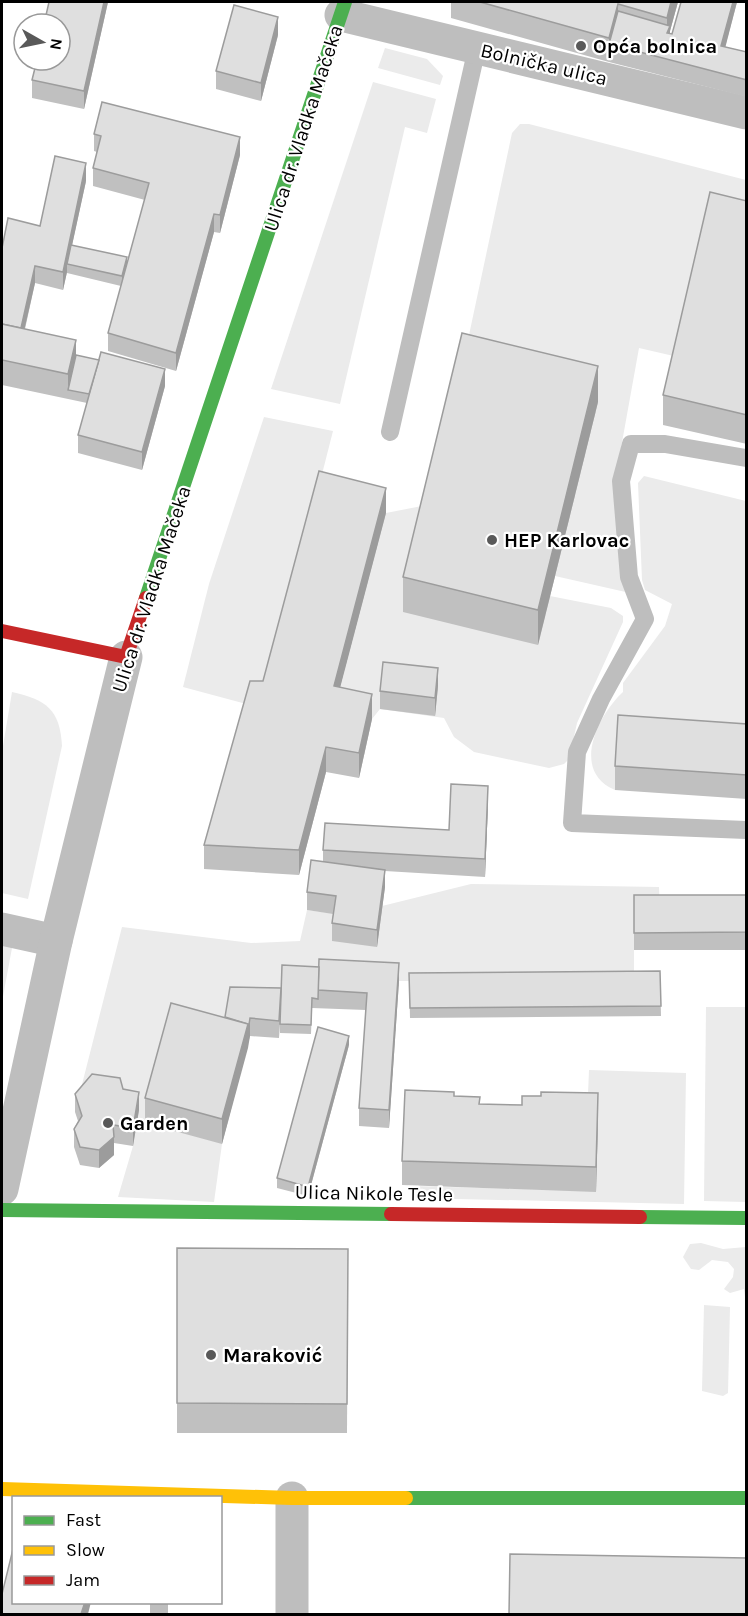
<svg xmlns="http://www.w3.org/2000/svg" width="748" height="1616" viewBox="0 0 748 1616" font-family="Karla,sans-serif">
  <rect width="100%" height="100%" fill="#fff"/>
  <g fill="#ebebeb">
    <polygon points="385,48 427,59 443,76 440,85 378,68"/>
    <polygon points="373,82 436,99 427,133 405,127 340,404 271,389"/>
    <polygon points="520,124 529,124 746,180 746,230 678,357 639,348 619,459 630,593 555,576 462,368 512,133"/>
    <polygon points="264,417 333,431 263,706 250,705 183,687 209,584"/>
    <path d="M644 476 746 501V749L619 740 615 790C570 771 598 715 623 692V683L665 626 672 604 645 590 642 580 638 483Z"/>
    <polygon points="427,505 538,645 550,596 611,608 623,616 623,622 577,723 569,759 564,764 549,768 474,752 454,737 444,718 380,709 372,719 334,711 386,513"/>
    <path d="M12 692C46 700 60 709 62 746L28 899 2 893V752Z"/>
    <polygon points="471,884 659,887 660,913 634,913 634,981 399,981 281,1006 230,1005 222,1144 214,1202 118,1197 133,1146 139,1110 75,1112 122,927 251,943 300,941 307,910 336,914 376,947 382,906"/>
    <polygon points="2,939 12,948 2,1002"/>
    <polygon points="706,1007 746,1007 746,1202 704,1201"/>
    <polygon points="589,1070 686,1073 684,1204 412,1198 413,1186 596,1191 587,1118"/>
    <polygon points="701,1243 723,1249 746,1247 746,1305 744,1289 730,1293 724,1289 733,1277 734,1269 728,1262 712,1260 699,1270 691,1269 683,1257 690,1244"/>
    <polygon points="704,1305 730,1307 728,1393 723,1396 702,1391"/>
  </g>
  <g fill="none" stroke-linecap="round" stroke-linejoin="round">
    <g stroke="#bebebe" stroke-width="18">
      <polyline points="390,432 477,48"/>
      <polyline points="746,458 665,444 631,444 621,481 629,577 645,619 601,699 577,752 572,823 746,830"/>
      <polyline points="159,1614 159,1602"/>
    </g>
    <g stroke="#bebebe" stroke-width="33">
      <polyline points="341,15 746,113"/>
      <polyline points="2,929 56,941"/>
      <polyline points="2,1189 56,941 126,657"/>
      <polyline points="292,1614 292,1498"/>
    </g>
    <g stroke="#4caf50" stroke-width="14">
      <polyline points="146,598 345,2"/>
      <polyline points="2,1210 391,1214"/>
      <polyline points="640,1217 746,1218"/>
      <polyline points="406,1498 746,1498"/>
    </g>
    <polyline stroke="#ffc107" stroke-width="14" points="2,1489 292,1498 406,1498"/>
    <g stroke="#c62828" stroke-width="14">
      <polyline points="2,631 126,657 146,598"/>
      <polyline points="391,1214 640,1217"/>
    </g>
  </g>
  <g fill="#c0c0c0">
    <polygon points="49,2 108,2 84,109 32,98 32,80"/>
    <polygon points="451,2 678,2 670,31 670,33 672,34 737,2 725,47 747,52 747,97 609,62 451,18"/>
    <polygon points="278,35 261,101 216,89 216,71"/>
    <polygon points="94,134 240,155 220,233 214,232 176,371 108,351 108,333 121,286 67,273 67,272 63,290 35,283 25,329 76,355 165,386 142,470 78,453 78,435 87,403 2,385 2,248 40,226 86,181 72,245 127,266 145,200 93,186 93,168 97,152 94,151"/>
    <polygon points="747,201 747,444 663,425 663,395"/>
    <polygon points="598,402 538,645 403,612 403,577"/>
    <polygon points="386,513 340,687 372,719 359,778 326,772 299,875 204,869 204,845 263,681"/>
    <polygon points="438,686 435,716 380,709 380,691"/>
    <polygon points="747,724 747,799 615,790 615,766"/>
    <polygon points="488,804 485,877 385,871 385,887 377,947 332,941 332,923 333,914 307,910 307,892 323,861 323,850 449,830"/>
    <rect x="634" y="895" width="113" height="55"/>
    <polygon points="282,965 399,981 389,1128 359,1126 359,1108 366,1010 312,1008 311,1034 280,1033 280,1024 279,1038 250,1036 222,1144 145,1123 145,1098 225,1017 281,988"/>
    <polygon points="660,971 661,1016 410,1018 409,973"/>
    <polygon points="349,1045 308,1196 277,1188 277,1178"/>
    <polygon points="123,1089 139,1110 133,1146 114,1143 114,1155 99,1168 80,1165 74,1147 74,1129 78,1121 75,1112 75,1094"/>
    <polygon points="454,1096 480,1104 598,1118 596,1192 402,1185 402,1161"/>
    <polygon points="177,1248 348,1249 347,1433 177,1433"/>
  </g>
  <g fill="#9c9c9c">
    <polygon points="104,2 108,2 84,109 84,91"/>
    <polygon points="671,2 678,2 670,31 670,43 667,42 667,18"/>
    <polygon points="733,2 737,2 721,64 721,46"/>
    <polygon points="618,4 618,29 609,44 609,38"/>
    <polygon points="278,17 278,35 261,101 261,83"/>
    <polygon points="240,137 240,155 220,233 220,215"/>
    <polygon points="86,163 86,181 68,264 67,264 67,272 63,290 63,272"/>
    <polygon points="214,214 214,232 176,371 176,353"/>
    <polygon points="127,257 127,267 122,286 122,276"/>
    <polygon points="35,266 35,283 19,353 19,335"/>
    <polygon points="76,340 76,364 68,390 68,374"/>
    <polygon points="598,366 598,402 538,645 538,610"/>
    <polygon points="165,369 165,386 142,470 142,452"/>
    <polygon points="386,488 386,513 334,711 334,686"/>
    <polygon points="438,668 438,686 435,716 435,698"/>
    <polygon points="372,694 372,719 359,778 359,753"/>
    <polygon points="326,747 326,772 299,875 299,850"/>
    <polygon points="488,786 488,804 485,877 485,859"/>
    <polygon points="385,870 385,887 377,947 377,930"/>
    <polygon points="399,963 399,981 389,1128 389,1110"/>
    <polygon points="250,1018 250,1036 248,1048 222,1144 222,1119 248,1024"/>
    <polygon points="349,1036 349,1045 308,1196 308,1187"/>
    <polygon points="139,1092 139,1110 133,1146 133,1128"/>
    <polygon points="598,1093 598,1118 596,1192 596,1167"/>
    <polygon points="114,1137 114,1155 99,1168 99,1150"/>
    <polygon points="85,1602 91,1602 88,1614 81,1614"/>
  </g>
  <g fill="#dfdfdf" stroke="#9c9c9c" stroke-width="1.5">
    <polygon points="49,2 104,2 84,91 32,80 37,60 60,60 60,24 44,24"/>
    <polygon points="480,2 671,2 667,18 618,4 609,38"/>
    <polygon points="681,2 733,2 721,46 747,52 747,80 609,44 618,11 670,26 667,33 672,34"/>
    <polygon points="234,5 278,17 261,83 216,71"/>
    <polygon points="102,102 240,137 220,215 214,214 176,353 108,333 149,183 93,168 101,136 94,134"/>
    <polygon points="55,156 86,163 63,272 35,266 21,328 2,324 2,248 8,218 40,226"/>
    <polygon points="710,192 747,201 747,415 663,395"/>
    <polygon points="71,245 127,257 122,276 67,264"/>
    <polygon points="2,324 76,340 68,374 2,360"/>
    <polygon points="462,333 598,366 538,610 403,577"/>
    <polygon points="101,352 165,369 142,452 78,435"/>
    <polygon points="76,355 99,360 89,394 68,390"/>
    <polygon points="319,471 386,488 334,686 372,694 359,753 326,747 299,850 204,845 250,681 263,681"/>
    <polygon points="383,662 438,668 435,698 380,691"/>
    <polygon points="618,715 747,724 747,775 615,766"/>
    <polygon points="451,784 488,786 485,859 323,850 325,823 449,830"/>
    <polygon points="311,860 385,870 377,930 332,923 336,896 307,892"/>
    <polygon points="634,895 747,895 747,932 634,933"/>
    <polygon points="319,959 399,963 389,1110 359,1108 367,993 318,990"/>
    <polygon points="282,965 319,967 318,999 312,998 311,1025 280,1024"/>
    <polygon points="660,971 661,1006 410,1008 409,973"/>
    <polygon points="230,987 281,988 279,1021 250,1018 248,1031 248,1024 225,1017"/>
    <polygon points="171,1003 248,1024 222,1119 145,1098"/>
    <polygon points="318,1027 349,1036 308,1187 277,1178"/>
    <polygon points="92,1074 120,1078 123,1089 139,1092 133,1128 113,1125 114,1137 99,1150 80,1147 74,1129 82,1116 75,1094"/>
    <polygon points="405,1090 454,1092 454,1096 480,1097 479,1104 522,1105 522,1096 541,1096 541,1092 598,1093 596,1167 402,1161"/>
    <polygon points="177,1248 348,1249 347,1404 177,1403"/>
    <polygon points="13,1549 14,1602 85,1602 81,1614 2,1614 2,1594"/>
    <polygon points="510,1554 747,1558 747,1614 509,1614"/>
  </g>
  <g fill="#595959" stroke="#fff" stroke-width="2">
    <circle cx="581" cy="46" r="6"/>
    <circle cx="492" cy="540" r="6"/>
    <circle cx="108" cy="1123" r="6"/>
    <circle cx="211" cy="1355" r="6"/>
  </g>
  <g text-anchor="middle" stroke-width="4.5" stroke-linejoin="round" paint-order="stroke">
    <g font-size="20" font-weight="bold" fill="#000" stroke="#fff" text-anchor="start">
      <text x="593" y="53">Opća bolnica</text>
      <text x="504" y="547">HEP Karlovac</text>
      <text x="120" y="1130">Garden</text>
      <text x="223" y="1362">Maraković</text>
    </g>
    <g font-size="20" fill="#000" stroke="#fff">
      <text transform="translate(544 64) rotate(13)" y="7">Bolnička ulica</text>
      <text transform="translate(303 128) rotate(-72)" y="7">Ulica dr. Vladka Mačeka</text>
      <text transform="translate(151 589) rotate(-72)" y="7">Ulica dr. Vladka Mačeka</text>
      <text transform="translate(374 1193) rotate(1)" y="7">Ulica Nikole Tesle</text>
    </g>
  </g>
  <rect width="748" height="1616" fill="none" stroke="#000000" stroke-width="6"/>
  <rect x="12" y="1496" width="210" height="108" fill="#ffffff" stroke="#999999" stroke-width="1.5"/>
  <rect x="24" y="1516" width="30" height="9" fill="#4caf50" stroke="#999999" stroke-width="1.5"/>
  <text x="66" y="1526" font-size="18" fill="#000000">Fast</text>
  <rect x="24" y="1546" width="30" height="9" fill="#ffc107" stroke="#999999" stroke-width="1.5"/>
  <text x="66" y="1556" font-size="18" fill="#000000">Slow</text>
  <rect x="24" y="1576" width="30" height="9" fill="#c62828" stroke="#999999" stroke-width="1.5"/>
  <text x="66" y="1586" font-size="18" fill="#000000">Jam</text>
  <g transform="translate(42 42) rotate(99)"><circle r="28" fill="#ffffff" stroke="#999999" stroke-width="1.5"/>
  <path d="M0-4.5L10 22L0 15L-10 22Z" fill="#595959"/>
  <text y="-9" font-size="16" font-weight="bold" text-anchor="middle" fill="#000000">N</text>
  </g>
</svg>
